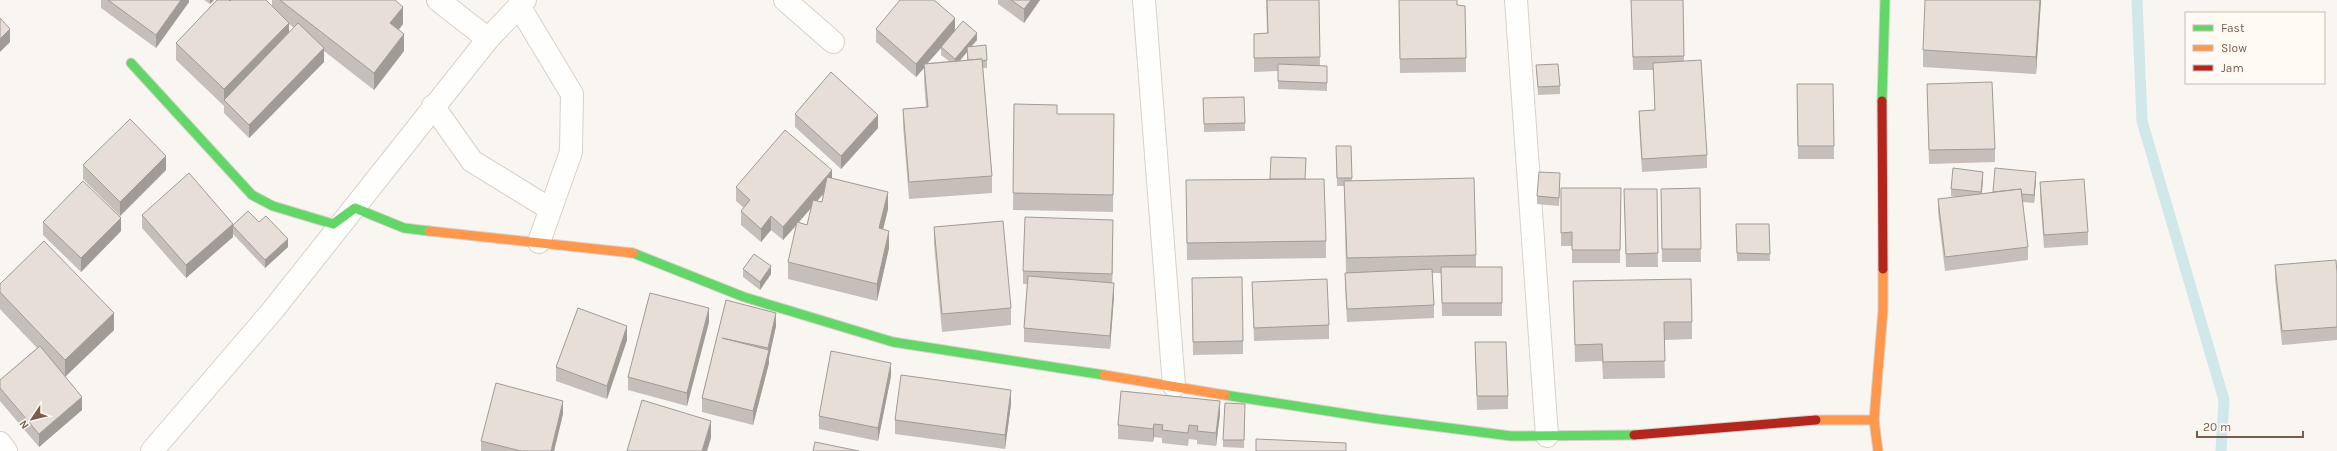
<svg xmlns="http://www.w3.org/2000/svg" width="2337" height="451" viewBox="0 0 2337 451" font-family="Karla,sans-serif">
  <rect width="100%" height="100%" fill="#f9f5f0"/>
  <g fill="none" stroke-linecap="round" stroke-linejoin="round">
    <polyline stroke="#d0e8ea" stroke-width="11" points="2137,0 2142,121 2224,400 2221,451"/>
    <defs>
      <g id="street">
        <polyline points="438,0 488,39"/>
        <polyline points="785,0 833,42"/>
        <polyline points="1144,0 1174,386"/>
        <polyline points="1516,0 1547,436"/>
        <polyline points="519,6 572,94 571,152 539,242"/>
        <polyline points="433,106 472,161 550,209"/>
        <polyline points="0,443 6,451"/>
        <polyline points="152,451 273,310 488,39 525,0"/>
      </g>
      <g id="fast">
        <polyline points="131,63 252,195 273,206 333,224 355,208 404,228 429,231"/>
        <polyline points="1882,101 1885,0"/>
        <polyline points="633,253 744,297 893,342 1104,375"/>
        <polyline points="1225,395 1379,419 1511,436 1634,435"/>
      </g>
      <g id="slow">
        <polyline points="429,231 633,253"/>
        <polyline points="1104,375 1225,395"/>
        <polyline points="1816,420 1874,420"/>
        <polyline points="1878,451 1874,420 1883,310 1883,269"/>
      </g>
      <g id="jam">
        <polyline points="1882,101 1883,269"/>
        <polyline points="1634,435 1816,420"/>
      </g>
    </defs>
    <use href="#street" stroke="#d7d1cb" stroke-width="24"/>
    <use href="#fast" stroke="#d9d2cb" stroke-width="11"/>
    <use href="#slow" stroke="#d9d2cb" stroke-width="11"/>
    <use href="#jam" stroke="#d9d2cb" stroke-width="11"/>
    <use href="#street" stroke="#fefefd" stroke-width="22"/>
    <use href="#fast" stroke="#63d668" stroke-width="9"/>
    <use href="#slow" stroke="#ff974d" stroke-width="9"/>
    <use href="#jam" stroke="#b3261e" stroke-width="9"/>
  </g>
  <g fill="#c6bfb9" fill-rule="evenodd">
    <polygon points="101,0 189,0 189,2 156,48 101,8"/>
    <polygon points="204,0 214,0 210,4"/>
    <path d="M217 0H265L272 7V0H395L403 24 399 30 404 51 374 90 324 51V62L249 138 224 113V106L176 60V43ZM289 24 294 28 289 33Z"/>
    <polygon points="998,0 1040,0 1024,23 998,4"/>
    <polygon points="1266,0 1319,0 1320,66 1327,66 1327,91 1278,89 1278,71 1254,72 1254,34 1267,33"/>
    <polygon points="1399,0 1457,5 1466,58 1466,72 1400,73"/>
    <polygon points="1631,0 1683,0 1684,61 1707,155 1707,168 1642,172 1639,124 1639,111 1655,110 1653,70 1633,70"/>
    <polygon points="2041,0 2036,74 1923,67 1923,50"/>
    <path d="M876 29 955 30 977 40 972 46 987 60V68H983L992 176V193L909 199 903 126V109L926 107 924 81V68L916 77 876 42ZM941 48V55L949 61 928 63ZM967 52V60L960 61Z"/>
    <polygon points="1536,65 1560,86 1560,94 1538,95"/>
    <polygon points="1833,84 1834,159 1798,159 1797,98"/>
    <polygon points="1927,84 1995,149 1995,162 1929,164"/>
    <polygon points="1203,98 1245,123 1245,131 1204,132"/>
    <polygon points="1014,104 1057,114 1114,114 1113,212 1013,210"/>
    <polygon points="795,114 878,128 841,169 795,127"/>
    <polygon points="1336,146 1351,146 1352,181 1476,255 1476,267 1502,267 1502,316 1442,316 1441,273 1432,273 1434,305 1434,318 1347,322 1345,286 1345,273 1346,273 1344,186 1337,186"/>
    <polygon points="83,165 166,170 120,216 83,179"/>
    <polygon points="1306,166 1305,179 1326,241 1326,258 1187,260 1186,197 1270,179"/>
    <path d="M832 178 888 209 883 230 889 248 877 301 788 279V262L797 225 783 240 771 230 761 242 741 225V211L744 208 736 201V187ZM823 194 822 202 817 201ZM811 208 807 225 799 222Z"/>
    <polygon points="1983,179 1982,194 1993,192 2036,180 2034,203 2022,202 2028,247 2028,260 1945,271 1938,212 1938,199 1956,197 1951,196 1951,189"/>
    <polygon points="1560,181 1559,206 1537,204 1537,196"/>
    <polygon points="2040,182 2088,232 2088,245 2044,248 2040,196"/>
    <polygon points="1561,188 1621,188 1620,263 1572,263 1572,246 1561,246"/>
    <polygon points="1700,188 1701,262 1662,262 1661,189"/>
    <polygon points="1624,189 1657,189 1658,267 1626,267"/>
    <polygon points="142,215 233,225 259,222 288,247 265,268 233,234 233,237 186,278 142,228"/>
    <polygon points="43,222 121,231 81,272 43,235"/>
    <polygon points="1736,224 1769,224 1770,261 1737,261"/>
    <polygon points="934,227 1011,308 1011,325 942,332 934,244"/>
    <polygon points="1113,233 1112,283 1114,296 1110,349 1024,342 1024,328 1027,284 1023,284 1023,271"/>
    <polygon points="2275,265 2337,273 2337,340 2282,345 2275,278"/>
    <polygon points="743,269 771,274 760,290 743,277"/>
    <polygon points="1573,281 1692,322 1692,339 1664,340 1665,378 1603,379 1602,361 1575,362"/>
    <polygon points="1252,282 1329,325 1329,339 1254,341"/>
    <polygon points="0,284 114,330 65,376 82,410 39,447 0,401 0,380 37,348 0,309"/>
    <polygon points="1192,291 1243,341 1243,354 1193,355"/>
    <polygon points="726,300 776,326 769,358 769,363 753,425 702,412 702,398"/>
    <polygon points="709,322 687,406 628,390 628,377"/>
    <polygon points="627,340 607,399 556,381 556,367"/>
    <polygon points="1475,342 1508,396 1508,409 1477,410"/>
    <polygon points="891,376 878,441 819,429 819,416"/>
    <polygon points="1011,404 1005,449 895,434 895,420"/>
    <polygon points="1245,412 1244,448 1223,447 1223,440"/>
    <polygon points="563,414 554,451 481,451 481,441"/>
    <polygon points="1220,414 1216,446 1197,444 1197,440 1189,439 1188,446 1162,443 1162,438 1154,437 1153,442 1118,439 1118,425"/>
  </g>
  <g fill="#a19b96">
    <polygon points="181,0 189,0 189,2 156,48 156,35"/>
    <polygon points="210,0 214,0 210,4"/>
    <polygon points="1031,0 1040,0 1024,23 1024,9"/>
    <polygon points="2040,0 2041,0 2036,74 2036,57"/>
    <polygon points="403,7 403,24 390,40 390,23"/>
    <polygon points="955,18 955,32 941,47 941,48 924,67 924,64 924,68 916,77 916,64"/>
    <polygon points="289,23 289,40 224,100 224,89"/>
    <polygon points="10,29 10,42 0,52 0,39"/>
    <polygon points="977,33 977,40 967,51 967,47 967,52 955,66 955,59"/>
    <polygon points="404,34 404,51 374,90 374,73"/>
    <polygon points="324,48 324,62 249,138 249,125"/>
    <polygon points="878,115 878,128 841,169 841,156"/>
    <polygon points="166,156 166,170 120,216 120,202"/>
    <polygon points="832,170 832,184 783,240 783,227"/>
    <polygon points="1983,172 1983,179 1981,199 1981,192"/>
    <polygon points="2036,172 2036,180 2034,203 2034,195"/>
    <polygon points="888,192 888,209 879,245 879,228"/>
    <polygon points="771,216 771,230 761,242 761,229"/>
    <polygon points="121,218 121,231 81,272 81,258"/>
    <polygon points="1113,220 1113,233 1112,288 1112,274"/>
    <polygon points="233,224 233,237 186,278 186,265"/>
    <polygon points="889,231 889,248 877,301 877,284"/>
    <polygon points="288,239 288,247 265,268 265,260"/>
    <polygon points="771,266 771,274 760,290 760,282"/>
    <polygon points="1114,283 1114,296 1110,349 1110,336"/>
    <polygon points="709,308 709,322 687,406 687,393"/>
    <polygon points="114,313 114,330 65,377 65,360"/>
    <polygon points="776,313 776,326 769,358 769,363 753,425 753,411 768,354 768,348"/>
    <polygon points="627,326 627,340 607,399 607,386"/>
    <polygon points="891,363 891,376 878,441 878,428"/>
    <polygon points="1011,390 1011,404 1005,449 1005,435"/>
    <polygon points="82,397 82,410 39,447 39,434"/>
    <polygon points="563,401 563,414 554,451 551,451"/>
    <polygon points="1220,401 1220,414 1216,446 1216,433"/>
    <polygon points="711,421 711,438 707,451 702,451"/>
    <polygon points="1154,424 1154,437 1153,442 1153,429"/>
  </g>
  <g fill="#e6ded7" stroke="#a19b96">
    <polygon points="108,0 181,0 156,35"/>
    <polygon points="217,0 229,0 230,1 231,0 266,0 289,23 224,89 176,43"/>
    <polygon points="280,0 395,0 403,7 390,23 404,34 374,73"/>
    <polygon points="900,0 934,0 955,18 916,64 876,29"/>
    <polygon points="1011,0 1031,0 1024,9"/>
    <polygon points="1267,0 1319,0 1320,57 1254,58 1254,34 1268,33"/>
    <polygon points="1399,0 1457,0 1457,5 1465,6 1466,58 1400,59"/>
    <polygon points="1631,0 1683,0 1684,56 1633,57"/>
    <polygon points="1925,0 2040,0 2036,57 1923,50"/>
    <polygon points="0,18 10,29 0,39"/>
    <polygon points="963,21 977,33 955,59 941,47"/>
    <polygon points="298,23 324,48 249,125 224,100"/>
    <polygon points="986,45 987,60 982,61 982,59 968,60 967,47"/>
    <polygon points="982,59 992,176 909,182 903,109 928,107 924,64"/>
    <polygon points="1701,60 1707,155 1642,159 1639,111 1655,110 1653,63"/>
    <polygon points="1278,64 1327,66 1327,83 1278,81"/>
    <polygon points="1558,64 1560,86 1538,87 1536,65"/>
    <polygon points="831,72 878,115 841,156 795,114"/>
    <polygon points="1992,82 1995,149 1929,150 1927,84"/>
    <polygon points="1797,84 1833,84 1834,146 1798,146"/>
    <polygon points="1244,97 1245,123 1204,124 1203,98"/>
    <polygon points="1014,104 1057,105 1057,114 1114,114 1113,195 1013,193"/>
    <polygon points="130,119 166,156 120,202 83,165"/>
    <polygon points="785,130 832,170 783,227 771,216 761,229 741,211 750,200 736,187"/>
    <polygon points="1336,146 1351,146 1352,178 1337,178"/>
    <polygon points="1271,157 1306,158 1305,179 1270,179"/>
    <polygon points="1953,168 1983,172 1981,192 1951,189"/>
    <polygon points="1995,168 2036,172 2034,195 2021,194 2021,189 1993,192"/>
    <polygon points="1539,172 1560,173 1559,198 1537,196"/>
    <polygon points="189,173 233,224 186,265 142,215"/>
    <polygon points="827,177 888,192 879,228 889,231 877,284 788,262 797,222 807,225 813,200 822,202"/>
    <polygon points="1474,178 1476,255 1347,258 1344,181"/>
    <polygon points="1324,179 1326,241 1187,243 1186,180"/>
    <polygon points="2084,179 2088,232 2044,235 2040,182"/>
    <polygon points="83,181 121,218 81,258 43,222"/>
    <polygon points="1561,188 1621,188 1620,250 1572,250 1572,232 1561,233"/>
    <polygon points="1700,188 1701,249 1662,249 1661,189"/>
    <polygon points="1624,189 1657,189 1658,253 1626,254"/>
    <polygon points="2021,189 2028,247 1945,257 1938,199"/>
    <polygon points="248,211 259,222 266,216 288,239 265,260 233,226 233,225"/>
    <polygon points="1025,217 1113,220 1112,274 1023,271"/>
    <polygon points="1003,221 1011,308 942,314 934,227"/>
    <polygon points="1736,224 1769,224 1770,254 1737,253"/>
    <polygon points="44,241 114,313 65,360 0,292 0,284"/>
    <polygon points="754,254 771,266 760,282 743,269"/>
    <polygon points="2336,260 2337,273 2337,327 2282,331 2275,265"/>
    <polygon points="1441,267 1502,267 1502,303 1442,303"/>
    <polygon points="1432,269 1434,305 1347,309 1345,273"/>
    <polygon points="1028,276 1114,283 1110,336 1024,328"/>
    <polygon points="1242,277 1243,341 1193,342 1192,278"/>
    <polygon points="1327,279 1329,325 1254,328 1252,282"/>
    <polygon points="1691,279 1692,322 1664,322 1665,361 1603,362 1602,344 1575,345 1573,281"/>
    <polygon points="650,293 709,308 687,393 628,377"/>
    <polygon points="726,300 776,313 768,348 722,338 769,350 753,411 702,398"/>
    <polygon points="578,308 627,326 607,386 556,367"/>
    <polygon points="1475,342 1506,342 1508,396 1477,396"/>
    <polygon points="40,346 82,397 39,434 0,388 0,380"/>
    <polygon points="831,351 891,363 878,428 819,416"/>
    <polygon points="901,375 1011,390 1005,435 895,420"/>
    <polygon points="496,383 563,401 551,451 521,451 481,441"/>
    <polygon points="1121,391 1220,401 1216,433 1197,431 1198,426 1189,425 1188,433 1162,430 1163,425 1154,424 1153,429 1118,425"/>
    <polygon points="642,400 711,421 702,451 627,451"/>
    <polygon points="1225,403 1245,404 1244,440 1223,440"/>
    <polygon points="1256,439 1346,443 1346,451 1256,451"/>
    <polygon points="815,442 859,451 813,451"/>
  </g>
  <rect x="2185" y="12" width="140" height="72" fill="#fffaf3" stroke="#cabbb1"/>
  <rect x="2193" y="25" width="20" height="6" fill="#63d668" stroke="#cabbb1"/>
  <text x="2221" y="32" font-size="12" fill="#7a5c4d">Fast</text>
  <rect x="2193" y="45" width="20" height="6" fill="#ff974d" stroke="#cabbb1"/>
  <text x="2221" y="52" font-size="12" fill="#7a5c4d">Slow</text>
  <rect x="2193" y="65" width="20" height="6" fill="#b3261e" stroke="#cabbb1"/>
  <text x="2221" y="72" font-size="12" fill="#7a5c4d">Jam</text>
  <g transform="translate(32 419) rotate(235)" stroke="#fffaf3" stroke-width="3" paint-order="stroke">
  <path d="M0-3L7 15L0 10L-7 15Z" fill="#7a5c4d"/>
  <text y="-6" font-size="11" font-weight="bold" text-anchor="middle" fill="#7a5c4d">N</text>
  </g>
  <path d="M2197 431v6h106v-6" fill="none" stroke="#7a5c4d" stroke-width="2"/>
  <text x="2203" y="431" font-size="12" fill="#7a5c4d" stroke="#fffaf3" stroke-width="3" paint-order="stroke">20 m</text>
</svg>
